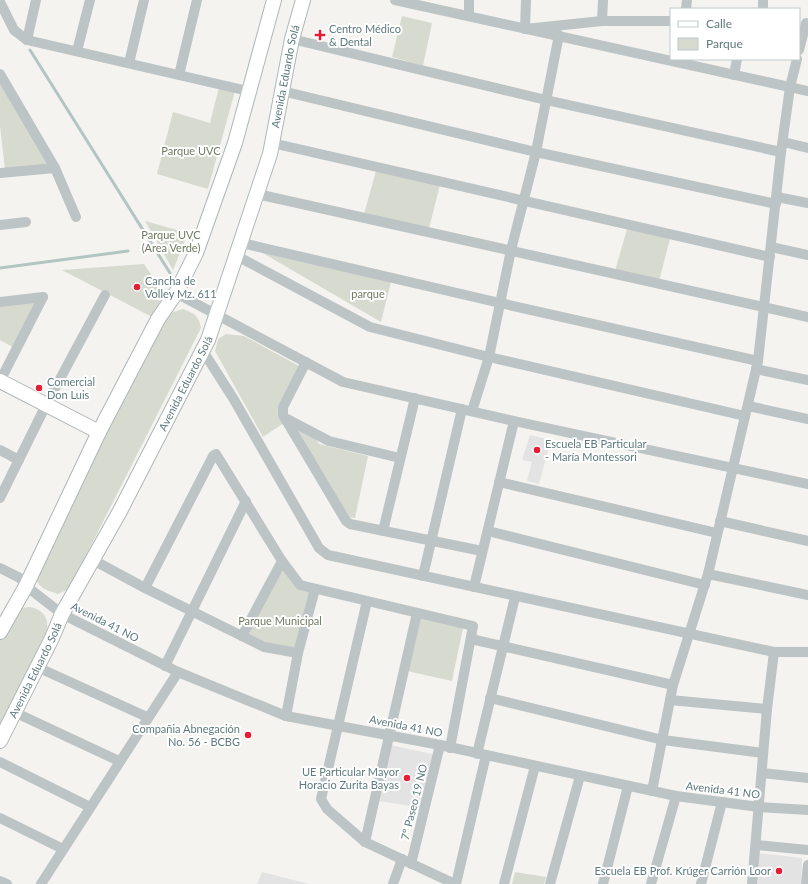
<svg xmlns="http://www.w3.org/2000/svg" width="808" height="884" viewBox="0 0 808 884" font-family="Lato,sans-serif">
  <rect width="100%" height="100%" fill="#f5f3f0"/>
  <g fill="#e2e3e2">
    <polygon points="530,435 551,440 539,484 527,481 532,462 522,460"/>
    <polygon points="391,745 436,755 423,808 378,801"/>
    <polygon points="757,853 802,858 801,884 755,884"/>
    <polygon points="262,872 309,884 257,884"/>
  </g>
  <g fill="#d7dacf">
    <polygon points="402,16 432,23 423,66 392,57"/>
    <polygon points="0,78 50,166 5,169 0,126"/>
    <polygon points="219,87 235,91 208,189 157,174 173,112 210,123"/>
    <polygon points="376,171 440,185 429,228 364,214"/>
    <polygon points="145,221 188,233 173,270"/>
    <polygon points="627,229 670,239 659,281 615,271"/>
    <polygon points="261,252 391,282 381,322"/>
    <polygon points="144,264 164,294 152,317 62,270"/>
    <polygon points="42,300 16,349 0,340 0,303"/>
    <path d="M183 309C194 313 199 316 201 328L69 589 58 594C46 590 37 588 35 574L167 314Z"/>
    <polygon points="226,334 244,336 299,366 278,406 278,413 284,423 263,437 215,351 218,339"/>
    <polygon points="294,428 314,436 319,444 368,456 355,518 345,517"/>
    <polygon points="282,566 311,591 296,649 267,645 247,635"/>
    <path d="M30 607C43 610 49 617 47 631L0 724V640L13 613 19 608Z"/>
    <polygon points="420,618 463,628 452,681 407,671"/>
    <polygon points="515,872 546,877 544,884 512,884"/>
  </g>
  <g fill="none" stroke-linecap="round" stroke-linejoin="round">
    <g stroke="#b2c5c3" stroke-width="3">
      <polyline points="30,50 170,273"/>
      <polyline points="0,268 128,251"/>
    </g>
    <defs>
      <g id="secondary">
        <polyline points="0,381 99,432"/>
        <polyline points="0,632 26,586 99,432 158,319 176,293 196,253 235,143 274,0"/>
        <path id="s1" d="M0 741 52 638 62 614 120 511 208 340 270 154 292 39 303 0"/>
      </g>
    </defs>
    <use href="#secondary" stroke="#acb7b8" stroke-width="16"/>
    <g stroke="#bcc4c5" stroke-width="10">
      <polyline points="395,0 808,91"/>
      <polyline points="526,0 525,29 602,21 603,0"/>
      <polyline points="0,2 14,30 27,40 248,91"/>
      <polyline points="686,9 687,0"/>
      <polyline points="763,9 763,0"/>
      <polyline points="469,15 469,0"/>
      <polyline points="602,21 671,21"/>
      <polyline points="292,39 546,100 781,152"/>
      <polyline points="27,40 36,0"/>
      <polyline points="799,50 806,23"/>
      <polyline points="77,51 90,0"/>
      <polyline points="129,63 144,0"/>
      <polyline points="0,74 55,168 76,217"/>
      <polyline points="179,75 197,0"/>
      <polyline points="734,75 737,59"/>
      <polyline points="282,91 536,152 776,204"/>
      <polyline points="783,142 808,148"/>
      <polyline points="272,143 770,257"/>
      <polyline points="0,173 55,168"/>
      <polyline points="257,194 808,317"/>
      <polyline points="777,197 808,203"/>
      <polyline points="0,225 26,222"/>
      <polyline points="242,243 500,303 758,361"/>
      <polyline points="771,247 808,255"/>
      <polyline points="237,256 370,327 489,357 745,416"/>
      <polyline points="176,293 343,382 514,421 808,484"/>
      <polyline points="0,302 43,297"/>
      <polyline points="203,351 233,398 319,548 328,555 774,652 808,652"/>
      <polyline points="306,362 283,407 283,415 346,521 350,524 482,551"/>
      <polyline points="756,369 808,380"/>
      <polyline points="0,381 43,297"/>
      <polyline points="748,406 808,419"/>
      <polyline points="472,411 489,357 511,250 536,152 559,35"/>
      <polyline points="287,419 329,441 400,458"/>
      <polyline points="0,450 19,460"/>
      <polyline points="499,482 717,533"/>
      <polyline points="0,498 46,405 105,295"/>
      <polyline points="720,521 808,541"/>
      <polyline points="383,531 415,398"/>
      <polyline points="488,531 705,585"/>
      <polyline points="93,560 145,588 264,647 298,653"/>
      <polyline points="0,568 20,578 26,586 62,614 178,672 286,716 440,745 676,796 759,807 808,810"/>
      <polyline points="708,574 808,595"/>
      <polyline points="423,576 462,409"/>
      <polyline points="474,587 514,421"/>
      <polyline points="145,588 213,456 216,454 282,561 300,585 473,626 450,748"/>
      <polyline points="367,601 321,799 327,809 365,842 455,884"/>
      <polyline points="242,636 282,561"/>
      <polyline points="471,639 673,685"/>
      <polyline points="165,666 246,501"/>
      <polyline points="37,667 147,717"/>
      <polyline points="490,698 663,740 763,753"/>
      <polyline points="670,700 767,709"/>
      <polyline points="14,712 119,761"/>
      <polyline points="286,716 298,653 315,589"/>
      <polyline points="477,754 515,597"/>
      <polyline points="0,762 90,807"/>
      <polyline points="762,773 808,778"/>
      <polyline points="652,791 673,685 708,574 758,361 781,152 790,87 797,59"/>
      <polyline points="0,818 63,849"/>
      <polyline points="365,842 417,613"/>
      <polyline points="756,845 808,850"/>
      <polyline points="411,864 440,745"/>
      <polyline points="0,881 7,884"/>
      <polyline points="41,884 178,672"/>
      <polyline points="393,884 402,859"/>
      <polyline points="456,884 486,755"/>
      <polyline points="504,884 535,766"/>
      <polyline points="550,884 580,776"/>
      <polyline points="603,884 628,786"/>
      <polyline points="651,884 676,796"/>
      <polyline points="701,884 722,802"/>
      <polyline points="752,884 767,709 774,652"/>
      <polyline points="806,884 808,865"/>
    </g>
    <use href="#secondary" stroke="#fff" stroke-width="14"/>
  </g>
  <g fill="#e91c36" stroke="#fff" stroke-width="1.5">
    <path d="M318 29h4v4h4v4h-4v4h-4v-4h-4v-4h4z"/>
    <circle cx="137" cy="287" r="4"/>
    <circle cx="39" cy="388" r="4"/>
    <circle cx="537" cy="450" r="4"/>
    <circle cx="248" cy="735" r="4"/>
    <circle cx="407" cy="778" r="4"/>
    <circle cx="779" cy="871" r="4"/>
  </g>
  <g text-anchor="middle" stroke-width="4" stroke-linejoin="round" paint-order="stroke">
    <g font-size="11" fill="#5e7a7d" stroke="#fff" text-anchor="start">
      <text x="329" y="33">Centro Médico<tspan x="329" dy="13">&amp; Dental</tspan></text>
      <text x="145" y="285">Cancha de<tspan x="145" dy="13">Volley Mz. 611</tspan></text>
      <text x="47" y="386">Comercial<tspan x="47" dy="13">Don Luis</tspan></text>
      <text x="545" y="448">Escuela EB Particular<tspan x="545" dy="13">- María Montessori</tspan></text>
      <text x="240" y="733" text-anchor="end">Compañia Abnegación<tspan x="240" dy="13">No. 56 - BCBG</tspan></text>
      <text x="399" y="776" text-anchor="end">UE Particular Mayor<tspan x="399" dy="13">Horacio Zurita Bayas</tspan></text>
      <text x="771" y="875" text-anchor="end">Escuela EB Prof. Krúger Carrión Loor</text>
    </g>
    <g font-size="11" fill="#5e7a7d" stroke="#fff">
      <text dy="4" stroke="none"><textPath href="#s1" startOffset="727">Avenida Eduardo Solá</textPath></text>
      <text dy="4" stroke="none"><textPath href="#s1" startOffset="403">Avenida Eduardo Solá</textPath></text>
      <text transform="translate(105 622) rotate(27)" y="4">Avenida 41 NO</text>
      <text dy="4" stroke="none"><textPath href="#s1" startOffset="79">Avenida Eduardo Solá</textPath></text>
      <text transform="translate(406 726) rotate(11)" y="4">Avenida 41 NO</text>
      <text transform="translate(723 790) rotate(7)" y="4">Avenida 41 NO</text>
      <text transform="translate(414 802) rotate(-76)" y="4">7º Paseo 19 NO</text>
    </g>
    <g font-size="11" fill="#6f7a61" stroke="#fff">
      <text x="191" y="155">Parque UVC</text>
      <text x="171" y="239">Parque UVC<tspan x="171" dy="13">(Area Verde)</tspan></text>
      <text x="368" y="298">parque</text>
      <text x="280" y="625">Parque Municipal</text>
    </g>
  </g>
  <rect x="670" y="8" width="130" height="52" fill="#ffffff" stroke="#bfcacb"/>
  <rect x="678" y="21" width="20" height="6" fill="#ffffff" stroke="#bfcacb"/>
  <text x="706" y="28" font-size="12" fill="#5e7a7d">Calle</text>
  <rect x="678" y="38" width="20" height="12" fill="#d7dacf" stroke="#bfcacb"/>
  <text x="706" y="48" font-size="12" fill="#5e7a7d">Parque</text>
</svg>
